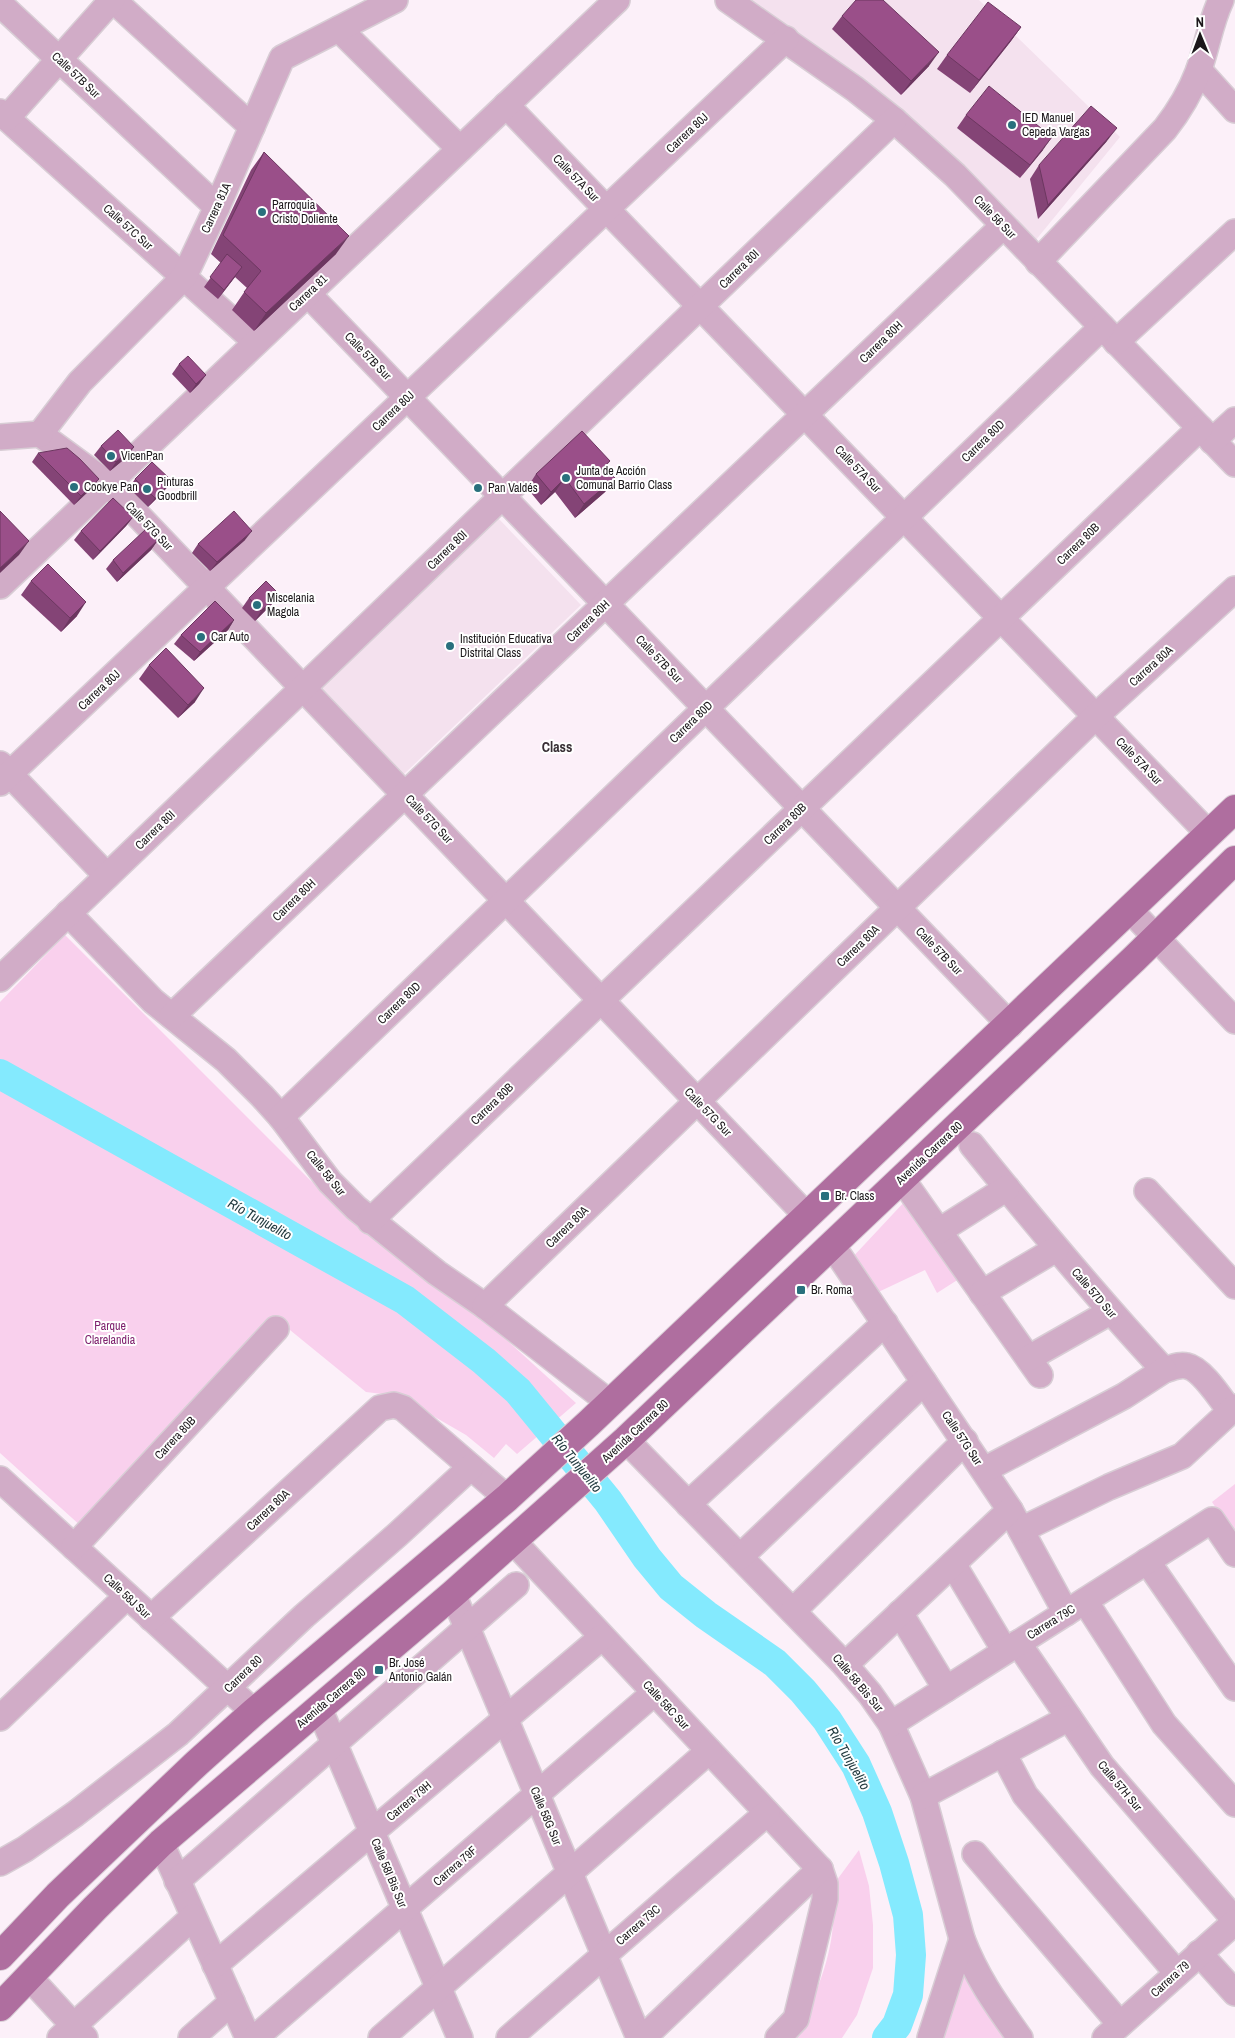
<svg xmlns="http://www.w3.org/2000/svg" width="1235" height="2038" viewBox="0 0 1235 2038" font-family="'Archivo Narrow',sans-serif">
  <rect width="100%" height="100%" fill="#fcf0f9"/>
  <g fill="#f4e1ee">
    <polygon points="743,0 979,0 1120,137 1035,241 968,170 902,113"/>
    <polygon points="498,518 581,605 403,775 319,687"/>
  </g>
  <g fill="#f9d0ed">
    <polygon points="65,935 310,1180 368,1228 435,1275 576,1403 517,1454 506,1444 494,1458 466,1435 421,1409 390,1395 366,1392 274,1317 82,1527 0,1453 0,1002"/>
    <polygon points="907,1199 962,1277 937,1293 925,1270 872,1295 850,1260"/>
    <polygon points="1235,1484 1235,1536 1212,1502"/>
    <path d="M859 1850 869 1886 873 1925V1968L857 2015 842 2038H793C813 2004 834 1955 833 1915 833 1906 832 1897 831 1888Z"/>
    <polygon points="963,1975 1008,2038 942,2038"/>
  </g>
  <g fill="none" stroke-linecap="round" stroke-linejoin="round">
    <polyline stroke="#84eafe" stroke-width="30" points="0,1074 405,1300 484,1361 518,1391 608,1501 647,1558 671,1587 706,1615 775,1663 803,1691 827,1720 856,1765 877,1812 894,1863 908,1915 911,1955 908,1995 897,2025 887,2038"/>
    <defs>
      <g id="minor">
        <polyline points="113,0 252,127"/>
        <polyline points="728,0 855,89 894,120 955,175 1235,464"/>
        <polyline points="0,4 217,207"/>
        <polyline points="339,29 460,149"/>
        <polyline points="1199,70 1235,110"/>
        <polyline points="506,105 1209,834"/>
        <polyline points="0,112 256,342"/>
        <polyline points="7,118 112,0"/>
        <path d="M1038 262 1165 129C1179 111 1190 93 1198 72 1207 48 1210 23 1221 0"/>
        <polyline points="308,294 1010,1025"/>
        <polyline points="1116,342 1235,232"/>
        <polyline points="40,434 108,484 807,1216"/>
        <polyline points="40,434 80,382 184,277 217,207 282,58 395,0"/>
        <polyline points="0,437 40,434"/>
        <polyline points="1212,441 1235,420"/>
        <polyline points="0,586 617,0"/>
        <polyline points="0,764 107,876"/>
        <polyline points="0,783 786,39"/>
        <polyline points="1130,910 1235,1021"/>
        <polyline points="68,913 153,1001 226,1060 262,1096 281,1117 330,1182 356,1208 437,1273 485,1306 610,1403"/>
        <polyline points="0,979 894,120"/>
        <polyline points="172,1016 1003,226"/>
        <polyline points="281,1117 1102,327"/>
        <path d="M972 1145C1034 1222 1097 1298 1164 1370 1172 1368 1179 1364 1187 1366 1202 1369 1221 1399 1230 1411"/>
        <polyline points="902,1179 1040,1375"/>
        <polyline points="1147,1191 1235,1286"/>
        <polyline points="370,1221 1200,428"/>
        <polyline points="939,1231 1007,1188"/>
        <polyline points="832,1245 1010,1510 1066,1613"/>
        <polyline points="982,1293 1056,1249"/>
        <polyline points="485,1306 1096,716 1235,589"/>
        <polyline points="1029,1358 1110,1312"/>
        <path d="M626 1440 845 1665 870 1694 891 1724 923 1796 962 1939C977 1978 996 2004 1020 2038"/>
        <polyline points="984,1470 1124,1396 1164,1370"/>
        <polyline points="0,1479 254,1712"/>
        <polyline points="688,1504 885,1323"/>
        <polyline points="1021,1530 1109,1487 1182,1456 1235,1407"/>
        <polyline points="513,1541 820,1869 825,1884 825,1899 796,2019 778,2038"/>
        <polyline points="74,1547 276,1329"/>
        <polyline points="740,1557 924,1382"/>
        <polyline points="1147,1561 1235,1688"/>
        <polyline points="953,1564 1005,1651"/>
        <polyline points="453,1594 639,2038"/>
        <polyline points="1085,1601 1164,1724 1235,1804"/>
        <polyline points="793,1611 965,1441"/>
        <polyline points="900,1613 946,1689"/>
        <polyline points="151,1618 380,1408 394,1405 403,1408 507,1498"/>
        <polyline points="1018,1643 1102,1766 1235,1920"/>
        <polyline points="845,1665 1010,1510"/>
        <polyline points="319,1708 460,2038"/>
        <polyline points="0,1718 127,1596"/>
        <polyline points="891,1724 1212,1520 1235,1554"/>
        <polyline points="1003,1753 1025,1795 1177,1973"/>
        <polyline points="923,1796 1069,1718"/>
        <polyline points="161,1843 248,2038"/>
        <polyline points="975,1854 1120,2024"/>
        <polyline points="0,1863 25,1849 75,1814 178,1734 304,1616 397,1535 471,1467"/>
        <polyline points="177,1881 516,1585"/>
        <polyline points="1199,1953 1235,1993"/>
        <polyline points="215,1965 602,1637"/>
        <polyline points="29,1977 85,2038"/>
        <polyline points="60,2038 193,1917"/>
        <polyline points="191,2038 232,2002"/>
        <polyline points="255,2038 654,1693"/>
        <polyline points="381,2038 709,1751"/>
        <polyline points="509,2038 767,1813"/>
        <polyline points="643,2038 820,1869"/>
        <polyline points="930,2038 962,1939"/>
        <polyline points="1105,2038 1235,1922"/>
      </g>
      <g id="major">
        <polyline points="0,1956 58,1895 197,1763 254,1712 507,1498 589,1423 1235,809"/>
        <polyline points="0,2007 95,1908 161,1843 453,1594 626,1440 1134,959 1235,860"/>
      </g>
    </defs>
    <use href="#minor" stroke="#d8cdd5" stroke-width="28"/>
    <use href="#major" stroke="#d8cdd5" stroke-width="30"/>
    <use href="#minor" stroke="#d1acc7" stroke-width="25"/>
    <use href="#major" stroke="#af6e9f" stroke-width="28"/>
  </g>
  <g fill="#844476">
    <polygon points="842,16 929,66 901,95 832,29"/>
    <polygon points="1021,27 1011,41 970,93 937,69 947,55"/>
    <polygon points="966,115 1043,150 1020,178 957,128"/>
    <polygon points="1107,141 1038,219 1030,179 1039,165"/>
    <polygon points="264,152 336,254 254,331 232,310 247,288 235,277 218,299 204,287 221,263 211,254 251,170"/>
    <polygon points="179,364 206,375 199,384 190,393 172,374"/>
    <polygon points="101,446 128,456 110,471 94,455"/>
    <polygon points="38,453 92,488 74,505 32,462"/>
    <polygon points="603,471 605,473 615,478 605,492 575,518 555,492 541,505 527,488 536,474"/>
    <polygon points="135,479 165,490 148,507 129,488"/>
    <polygon points="133,517 126,526 93,560 74,540 81,531"/>
    <polygon points="158,540 151,550 117,582 106,569 113,560"/>
    <polygon points="245,540 210,571 192,553 198,544"/>
    <polygon points="31,581 77,616 61,632 21,595"/>
    <polygon points="249,598 273,603 255,621 242,608"/>
    <polygon points="234,620 228,630 194,661 174,644 181,635"/>
    <polygon points="149,665 195,702 178,718 139,679"/>
  </g>
  <g fill="#6c3760">
    <polygon points="1021,27 1011,41 970,93 979,80"/>
    <polygon points="939,52 929,66 901,95 911,81"/>
    <polygon points="1117,128 1107,141 1038,219 1048,205"/>
    <polygon points="1052,137 1043,150 1020,178 1030,165"/>
    <polygon points="349,236 336,254 254,331 266,313"/>
    <polygon points="242,267 235,277 218,299 224,290"/>
    <polygon points="206,375 199,384 190,393 196,384"/>
    <polygon points="134,447 128,456 110,471 116,462"/>
    <polygon points="610,461 600,474 601,469"/>
    <polygon points="565,478 555,492 541,505 551,492"/>
    <polygon points="615,478 605,492 575,518 584,504"/>
    <polygon points="99,479 92,488 74,505 81,496"/>
    <polygon points="172,481 165,490 148,507 155,498"/>
    <polygon points="133,517 126,526 93,560 100,551"/>
    <polygon points="252,531 245,540 210,571 217,562"/>
    <polygon points="158,540 151,550 117,582 123,573"/>
    <polygon points="29,541 19,555 0,573 0,568"/>
    <polygon points="279,594 273,603 255,621 261,611"/>
    <polygon points="86,602 77,616 61,632 70,618"/>
    <polygon points="234,620 228,630 194,661 200,652"/>
    <polygon points="204,688 195,702 178,718 188,705"/>
  </g>
  <g fill="#9a4f89" stroke="#6c3760">
    <polygon points="856,0 883,0 939,52 911,81 842,16"/>
    <polygon points="988,2 1021,27 979,80 947,55"/>
    <polygon points="989,86 1052,137 1030,165 966,115"/>
    <polygon points="1091,106 1117,128 1048,205 1039,165"/>
    <polygon points="264,152 349,236 266,313 244,292 261,271 223,235"/>
    <polygon points="227,254 242,267 224,290 210,277"/>
    <polygon points="188,356 206,375 196,384 179,364"/>
    <polygon points="118,430 134,447 116,462 101,446"/>
    <polygon points="582,431 610,461 601,469 605,473 608,471 615,478 584,504 565,478 551,492 536,474"/>
    <polygon points="67,448 80,459 99,479 81,496 38,453"/>
    <polygon points="152,462 172,481 155,498 135,479"/>
    <polygon points="113,498 133,517 100,551 81,531"/>
    <polygon points="0,511 29,541 0,568"/>
    <polygon points="234,511 252,531 217,562 198,544"/>
    <polygon points="146,529 158,540 123,573 113,560"/>
    <polygon points="48,564 86,602 70,618 31,581"/>
    <polygon points="266,581 279,594 261,611 249,598"/>
    <polygon points="215,601 234,620 200,652 181,635"/>
    <polygon points="166,648 204,688 188,705 149,665"/>
  </g>
  <g fill="#29707d" stroke="#fff" stroke-width="2">
    <circle cx="1012" cy="125" r="5"/>
    <circle cx="262" cy="212" r="5"/>
    <circle cx="111" cy="456" r="5"/>
    <circle cx="566" cy="478" r="5"/>
    <circle cx="74" cy="487" r="5"/>
    <circle cx="478" cy="488" r="5"/>
    <circle cx="147" cy="489" r="5"/>
    <circle cx="257" cy="605" r="5"/>
    <circle cx="201" cy="637" r="5"/>
    <circle cx="450" cy="646" r="5"/>
    <rect x="820" y="1191" width="10" height="10" rx="2.5"/>
    <rect x="796" y="1285" width="10" height="10" rx="2.5"/>
    <rect x="374" y="1665" width="10" height="10" rx="2.5"/>
  </g>
  <g text-anchor="middle" stroke-width="4" stroke-linejoin="round" paint-order="stroke">
    <g font-size="12" fill="#1b171a" stroke="#fff">
      <text transform="translate(76 75) rotate(43)" y="4">Calle 57B Sur</text>
      <text transform="translate(687 133) rotate(-43)" y="4">Carrera 80J</text>
      <text transform="translate(576 178) rotate(46)" y="4">Calle 57A Sur</text>
      <text transform="translate(216 208) rotate(-65)" y="4">Carrera 81A</text>
      <text transform="translate(995 217) rotate(46)" y="4">Calle 56 Sur</text>
      <text transform="translate(128 227) rotate(42)" y="4">Calle 57C Sur</text>
      <text transform="translate(739 269) rotate(-44)" y="4">Carrera 80I</text>
      <text transform="translate(308 293) rotate(-43)" y="4">Carrera 81</text>
      <text transform="translate(881 342) rotate(-44)" y="4">Carrera 80H</text>
      <text transform="translate(368 356) rotate(46)" y="4">Calle 57B Sur</text>
      <text transform="translate(393 411) rotate(-43)" y="4">Carrera 80J</text>
      <text transform="translate(983 441) rotate(-44)" y="4">Carrera 80D</text>
      <text transform="translate(858 469) rotate(46)" y="4">Calle 57A Sur</text>
      <text transform="translate(149 526) rotate(46)" y="4">Calle 57G Sur</text>
      <text transform="translate(1078 544) rotate(-44)" y="4">Carrera 80B</text>
      <text transform="translate(447 550) rotate(-44)" y="4">Carrera 80I</text>
      <text transform="translate(588 621) rotate(-44)" y="4">Carrera 80H</text>
      <text transform="translate(659 659) rotate(46)" y="4">Calle 57B Sur</text>
      <text transform="translate(1151 666) rotate(-42)" y="4">Carrera 80A</text>
      <text transform="translate(99 690) rotate(-43)" y="4">Carrera 80J</text>
      <text transform="translate(691 722) rotate(-44)" y="4">Carrera 80D</text>
      <text transform="translate(1139 761) rotate(46)" y="4">Calle 57A Sur</text>
      <text transform="translate(429 819) rotate(46)" y="4">Calle 57G Sur</text>
      <text transform="translate(785 824) rotate(-44)" y="4">Carrera 80B</text>
      <text transform="translate(155 830) rotate(-44)" y="4">Carrera 80I</text>
      <text transform="translate(294 900) rotate(-44)" y="4">Carrera 80H</text>
      <text transform="translate(858 946) rotate(-44)" y="4">Carrera 80A</text>
      <text transform="translate(939 951) rotate(46)" y="4">Calle 57B Sur</text>
      <text transform="translate(399 1003) rotate(-44)" y="4">Carrera 80D</text>
      <text transform="translate(492 1104) rotate(-44)" y="4">Carrera 80B</text>
      <text transform="translate(708 1112) rotate(46)" y="4">Calle 57G Sur</text>
      <text transform="translate(929 1153) rotate(-43)" y="4">Avenida Carrera 80</text>
      <text transform="translate(326 1173) rotate(51)" y="4">Calle 58 Sur</text>
      <text transform="translate(567 1227) rotate(-44)" y="4">Carrera 80A</text>
      <text transform="translate(1094 1293) rotate(49)" y="4">Calle 57D Sur</text>
      <text transform="translate(635 1431) rotate(-43)" y="4">Avenida Carrera 80</text>
      <text transform="translate(175 1438) rotate(-47)" y="4">Carrera 80B</text>
      <text transform="translate(962 1438) rotate(56)" y="4">Calle 57G Sur</text>
      <text transform="translate(268 1510) rotate(-43)" y="4">Carrera 80A</text>
      <text transform="translate(127 1596) rotate(43)" y="4">Calle 58J Sur</text>
      <text transform="translate(1051 1622) rotate(-32)" y="4">Carrera 79C</text>
      <text transform="translate(243 1674) rotate(-44)" y="4">Carrera 80</text>
      <text transform="translate(858 1683) rotate(50)" y="4">Calle 58 Bis Sur</text>
      <text transform="translate(331 1698) rotate(-40)" y="4">Avenida Carrera 80</text>
      <text transform="translate(666 1705) rotate(47)" y="4">Calle 58C Sur</text>
      <text transform="translate(1120 1786) rotate(50)" y="4">Calle 57H Sur</text>
      <text transform="translate(409 1801) rotate(-40)" y="4">Carrera 79H</text>
      <text transform="translate(546 1816) rotate(67)" y="4">Calle 58G Sur</text>
      <text transform="translate(455 1866) rotate(-41)" y="4">Carrera 79F</text>
      <text transform="translate(389 1873) rotate(67)" y="4">Calle 58I Bis Sur</text>
      <text transform="translate(638 1925) rotate(-41)" y="4">Carrera 79C</text>
      <text transform="translate(1170 1979) rotate(-42)" y="4">Carrera 79</text>
    </g>
    <g font-size="12" fill="#1b171a" stroke="#fff" text-anchor="start">
      <text x="1022" y="122">IED Manuel<tspan x="1022" dy="14">Cepeda Vargas</tspan></text>
      <text x="272" y="209">Parroquia<tspan x="272" dy="14">Cristo Doliente</tspan></text>
      <text x="121" y="460">VicenPan</text>
      <text x="576" y="475">Junta de Acción<tspan x="576" dy="14">Comunal Barrio Class</tspan></text>
      <text x="157" y="486">Pinturas<tspan x="157" dy="14">Goodbrill</tspan></text>
      <text x="84" y="491">Cookye Pan</text>
      <text x="488" y="492">Pan Valdés</text>
      <text x="267" y="602">Miscelania<tspan x="267" dy="14">Magola</tspan></text>
      <text x="211" y="641">Car Auto</text>
      <text x="460" y="643">Institución Educativa<tspan x="460" dy="14">Distrital Class</tspan></text>
      <text x="835" y="1200">Br. Class</text>
      <text x="811" y="1294">Br. Roma</text>
      <text x="389" y="1667">Br. José<tspan x="389" dy="14">Antonio Galán</tspan></text>
    </g>
    <g font-size="12" fill="#7e206d" stroke="#fff">
      <text x="110" y="1330">Parque<tspan x="110" dy="14">Clarelandia</tspan></text>
    </g>
    <g font-size="14" font-weight="bold" fill="#382f35" stroke="#fff">
      <text x="557" y="752">Class</text>
    </g>
    <g font-size="14" font-style="italic" fill="#243c41" stroke="#fff">
      <text transform="translate(260 1219) rotate(29)" y="5">Río Tunjuelito</text>
      <text transform="translate(577 1463) rotate(51)" y="5">Río Tunjuelito</text>
      <text transform="translate(849 1758) rotate(60)" y="5">Río Tunjuelito</text>
    </g>
  </g>
  <g transform="translate(1200 35) rotate(359)" stroke="#ffffff" stroke-width="4" paint-order="stroke">
  <path d="M0-4L9 19L0 12L-9 19Z" fill="#1b171a"/>
  <text y="-8" font-size="14" font-weight="bold" text-anchor="middle" fill="#1b171a">N</text>
  </g>
</svg>
